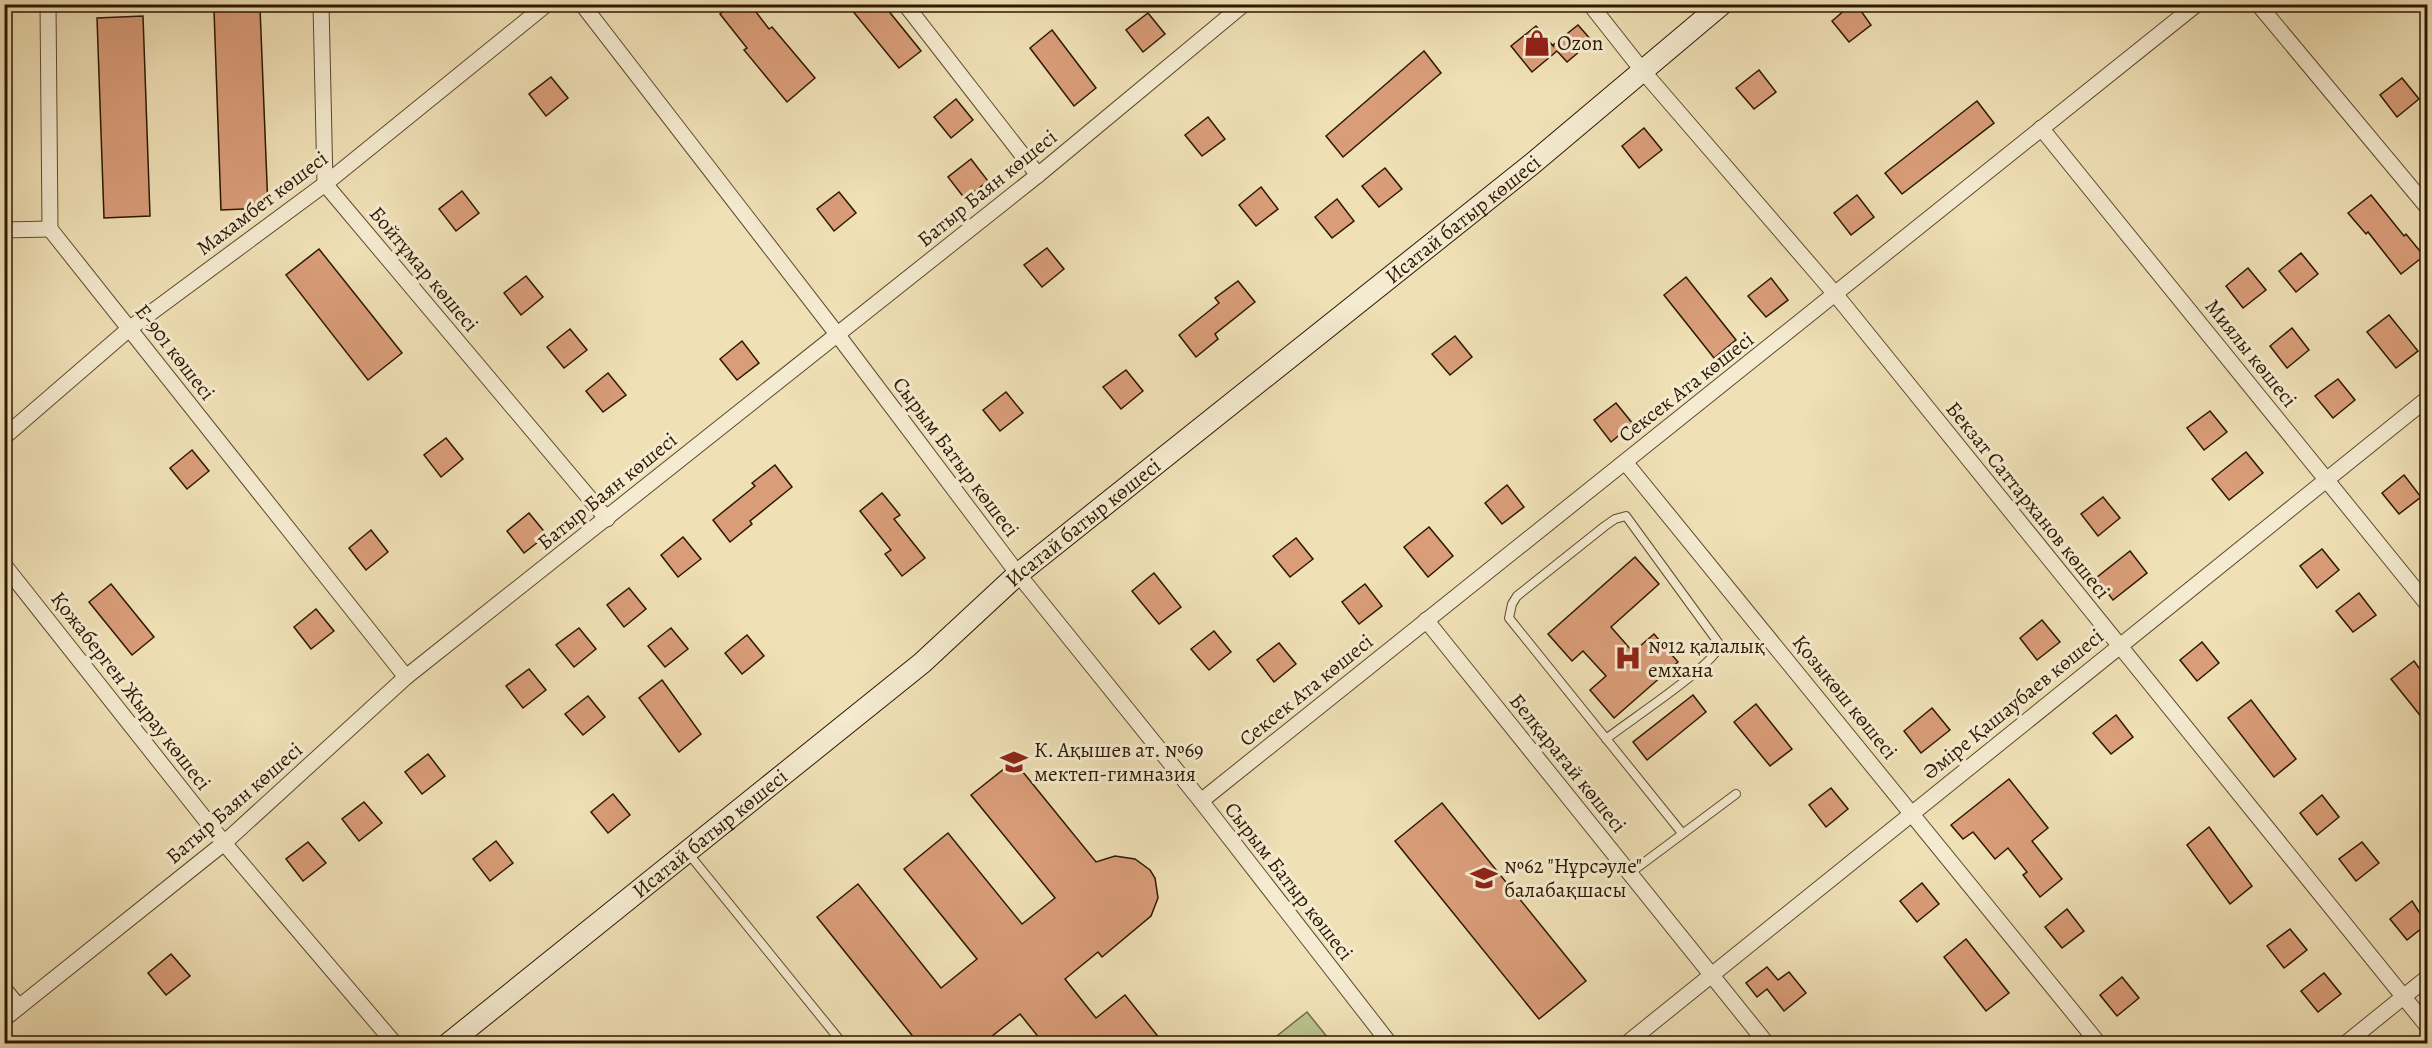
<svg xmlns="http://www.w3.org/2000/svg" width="2432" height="1048" viewBox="0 0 2432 1048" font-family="Alegreya,serif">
  <rect width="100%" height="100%" fill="#f0e0b6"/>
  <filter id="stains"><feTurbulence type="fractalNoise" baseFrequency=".00333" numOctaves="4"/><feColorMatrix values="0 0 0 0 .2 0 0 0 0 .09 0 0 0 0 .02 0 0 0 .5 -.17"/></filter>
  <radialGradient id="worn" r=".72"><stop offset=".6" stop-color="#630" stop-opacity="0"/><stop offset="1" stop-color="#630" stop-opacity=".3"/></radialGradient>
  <polygon fill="#b9c28e" stroke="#736d47" stroke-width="1.5" points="1307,1012 1332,1043 1268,1043"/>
  <g fill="#d99d79" stroke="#2d1800" stroke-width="1.5">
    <polygon points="732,4 750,4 769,29 772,27 815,78 787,102 744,50 747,48 720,14"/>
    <polygon points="847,4 883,4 921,51 899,68"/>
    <polygon points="1852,4 1856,4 1871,25 1849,42 1832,21"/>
    <polygon points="260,8 268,208 221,210 214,10"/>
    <polygon points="1148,13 1165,34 1143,52 1126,30"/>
    <polygon points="143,16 150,216 104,218 97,18"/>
    <polygon points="1578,25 1592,41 1567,62 1557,51 1532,72 1511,46 1536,26 1554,47 1553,45"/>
    <polygon points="1052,30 1096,88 1074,106 1030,48"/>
    <polygon points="1424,51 1441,73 1343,157 1326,136"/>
    <polygon points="1759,70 1776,92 1754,109 1736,88"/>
    <polygon points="551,77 568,98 546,116 529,94"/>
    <polygon points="2402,78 2419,99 2397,117 2380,95"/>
    <polygon points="956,99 973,120 951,138 934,117"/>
    <polygon points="1977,101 1994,123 1902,194 1885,173"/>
    <polygon points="1208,117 1225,139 1202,156 1185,135"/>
    <polygon points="1644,128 1662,150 1639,168 1622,146"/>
    <polygon points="971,159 988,181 965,199 948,177"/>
    <polygon points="1385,168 1402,189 1379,207 1362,186"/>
    <polygon points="1261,187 1278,209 1256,226 1239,205"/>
    <polygon points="462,191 479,213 456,231 439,209"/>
    <polygon points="839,192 856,213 834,231 817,209"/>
    <polygon points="1857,195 1874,217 1851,235 1834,213"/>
    <polygon points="2371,195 2404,236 2406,234 2424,256 2401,274 2368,232 2366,234 2348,213"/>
    <polygon points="1337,199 1354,221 1332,238 1315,217"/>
    <polygon points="1047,248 1064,269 1042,287 1024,265"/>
    <polygon points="319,249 402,353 368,380 286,275"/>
    <polygon points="2301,253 2318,274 2296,292 2279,271"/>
    <polygon points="2248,268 2266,290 2243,308 2226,286"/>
    <polygon points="526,276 543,297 521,315 504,293"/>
    <polygon points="1686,277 1736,340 1714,358 1664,295"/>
    <polygon points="1771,278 1788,300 1766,317 1748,296"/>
    <polygon points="1238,281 1255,302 1215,334 1218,339 1196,357 1179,335 1219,303 1215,298"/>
    <polygon points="2389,315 2418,351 2396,368 2367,332"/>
    <polygon points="2292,328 2309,350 2287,368 2270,346"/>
    <polygon points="570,329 587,350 564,368 547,347"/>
    <polygon points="1455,336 1472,357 1450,375 1432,354"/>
    <polygon points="742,341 759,363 737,380 720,359"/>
    <polygon points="1126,370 1143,391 1121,409 1103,387"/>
    <polygon points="608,373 626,395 603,412 586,391"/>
    <polygon points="2338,379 2355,400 2333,418 2315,396"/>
    <polygon points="1006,392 1023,413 1000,431 983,410"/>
    <polygon points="1616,403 1633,424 1611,442 1594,420"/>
    <polygon points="2210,411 2227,432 2204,450 2187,428"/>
    <polygon points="446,438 463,459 441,477 424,455"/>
    <polygon points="192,450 209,471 187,489 170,468"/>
    <polygon points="2246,452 2263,473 2229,500 2212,479"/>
    <polygon points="775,465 792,487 750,521 752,524 730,542 713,520 755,486 752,483"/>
    <polygon points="2404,475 2421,497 2399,514 2382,493"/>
    <polygon points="1507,485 1524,507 1502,524 1485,503"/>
    <polygon points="882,493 900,515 894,519 925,558 902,576 885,554 891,550 860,511"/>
    <polygon points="2103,497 2120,518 2098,536 2081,514"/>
    <polygon points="529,513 547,535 524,553 507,531"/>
    <polygon points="1429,527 1453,556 1428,577 1404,547"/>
    <polygon points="371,530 388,552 366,570 349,548"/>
    <polygon points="683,537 701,559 678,577 661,555"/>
    <polygon points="1296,538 1313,559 1290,577 1273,556"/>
    <polygon points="2322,549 2339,570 2317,588 2300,566"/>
    <polygon points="2130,551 2147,573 2113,600 2096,578"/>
    <polygon points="1635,557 1659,584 1611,627 1633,652 1654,634 1678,662 1614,718 1590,690 1606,676 1583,651 1572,661 1548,634"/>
    <polygon points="1154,573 1181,607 1159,624 1132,591"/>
    <polygon points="111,584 154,637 132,655 89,602"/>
    <polygon points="1365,584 1382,606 1359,624 1342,602"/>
    <polygon points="629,588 646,609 624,627 607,605"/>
    <polygon points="2359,593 2376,615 2353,632 2336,611"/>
    <polygon points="316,609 334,631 311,649 294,627"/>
    <polygon points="2042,620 2060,642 2037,660 2020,638"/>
    <polygon points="579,628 596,649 574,667 556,645"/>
    <polygon points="671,628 688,649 665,667 648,646"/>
    <polygon points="1214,631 1231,652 1209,670 1191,649"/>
    <polygon points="747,635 764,656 742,674 725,653"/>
    <polygon points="2202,642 2219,663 2197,681 2180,660"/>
    <polygon points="1279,643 1296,664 1274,682 1257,660"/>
    <polygon points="2414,661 2427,679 2427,724 2391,679"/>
    <polygon points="529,669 546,690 523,708 506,686"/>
    <polygon points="662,680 701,734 679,752 639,698"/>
    <polygon points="1693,695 1706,712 1647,760 1633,742"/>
    <polygon points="588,696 605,717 583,735 565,714"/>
    <polygon points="2251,700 2296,759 2274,777 2228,718"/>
    <polygon points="1756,704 1792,749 1770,766 1734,722"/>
    <polygon points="1932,708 1950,730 1921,753 1904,731"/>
    <polygon points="2116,715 2133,737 2111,754 2093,733"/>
    <polygon points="428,754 445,776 422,794 405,772"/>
    <polygon points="1014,761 1096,862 1115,856 1135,859 1150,870 1155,878 1158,898 1151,916 1102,957 1098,952 1065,979 1096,1018 1125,995 1164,1044 1044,1044 1020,1014 982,1044 919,1044 817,917 858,884 941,988 977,959 904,869 948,833 1022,924 1055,898 971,795"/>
    <polygon points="2009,779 2048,828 2032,841 2062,879 2040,897 2023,875 2027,872 2008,848 1995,859 1973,832 1963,839 1951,825"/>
    <polygon points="1831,788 1848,809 1826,827 1809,805"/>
    <polygon points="613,794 630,815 608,833 591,812"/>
    <polygon points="2322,795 2339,817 2317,835 2300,813"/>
    <polygon points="364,802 382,823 359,841 342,819"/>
    <polygon points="1442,803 1586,981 1539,1019 1395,841"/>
    <polygon points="2209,827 2252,886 2230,904 2187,845"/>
    <polygon points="496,841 513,863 490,881 473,859"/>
    <polygon points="308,842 326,863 303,881 286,859"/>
    <polygon points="2362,842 2379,863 2356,881 2339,859"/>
    <polygon points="1922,883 1939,904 1917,922 1900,901"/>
    <polygon points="2412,901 2427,924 2407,940 2390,919"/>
    <polygon points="2067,909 2084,931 2062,948 2045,927"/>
    <polygon points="2290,929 2307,950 2284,968 2267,946"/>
    <polygon points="1966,939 2009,993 1986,1011 1944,957"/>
    <polygon points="171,954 190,976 166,995 148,973"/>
    <polygon points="1767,967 1778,980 1789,972 1806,993 1784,1011 1767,989 1757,997 1746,983"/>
    <polygon points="2324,973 2341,994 2318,1012 2301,991"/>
    <polygon points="2122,977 2139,998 2117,1016 2100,995"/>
  </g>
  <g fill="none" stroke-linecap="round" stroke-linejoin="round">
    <defs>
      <g id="lane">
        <path d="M1606 739C1627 722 1714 666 1720 645L1626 516 1615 519 1605 526 1517 596 1512 604 1509 618 1682 833"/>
        <polyline points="688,853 843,1044"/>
        <polyline points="1630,873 1736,794"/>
      </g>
      <g id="street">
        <polyline points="48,4 50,229 406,677"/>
        <polyline points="321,4 325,184 607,519"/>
        <polyline points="582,4 837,334 1018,574 1201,801 1390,1044"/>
        <polyline points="905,4 1038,175"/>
        <polyline points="1590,4 1642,70 1836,295 2428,1027"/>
        <polyline points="2258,4 2428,208"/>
        <polyline points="2041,128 2428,605"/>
        <polyline points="4,230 50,229"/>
        <polyline points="4,437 129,329 325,184 547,4"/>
        <polyline points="1625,462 2099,1044"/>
        <polyline points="4,565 224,843 395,1044"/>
        <polyline points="1426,620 1767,1044"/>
        <polyline points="1201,801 2197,4"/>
        <polyline points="4,989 19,1007"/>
        <polyline points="4,1019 224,843 406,677 1038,175 1244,4"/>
        <polyline points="1626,1044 2428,398"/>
        <polyline points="2345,1044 2428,977"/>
      </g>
      <g id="secondary">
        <path id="s1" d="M448 1044 922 663 1018 574 1532 164 1722 4"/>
      </g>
    </defs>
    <use href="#lane" stroke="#5e4a2e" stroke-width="10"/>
    <use href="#street" stroke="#5e4a2e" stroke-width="17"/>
    <use href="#secondary" stroke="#2d1800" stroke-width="23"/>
    <use href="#lane" stroke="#f5ebd0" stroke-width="8"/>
    <use href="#street" stroke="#f5ebd0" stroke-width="15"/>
    <use href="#secondary" stroke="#f5ebd0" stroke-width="21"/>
  </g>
  <defs>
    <symbol id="shop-bare" viewBox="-9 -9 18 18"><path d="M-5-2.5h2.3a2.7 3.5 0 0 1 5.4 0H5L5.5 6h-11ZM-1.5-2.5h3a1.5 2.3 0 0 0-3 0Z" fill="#8f2418" stroke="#f5ebd0" stroke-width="2.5" paint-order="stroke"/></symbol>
    <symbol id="hospital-bare" viewBox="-9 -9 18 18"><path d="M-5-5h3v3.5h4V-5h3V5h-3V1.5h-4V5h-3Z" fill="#8f2418" stroke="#f5ebd0" stroke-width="2.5" paint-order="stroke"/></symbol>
    <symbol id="school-bare" viewBox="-9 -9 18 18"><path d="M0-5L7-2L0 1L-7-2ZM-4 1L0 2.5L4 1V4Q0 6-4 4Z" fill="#8f2418" stroke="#f5ebd0" stroke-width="2.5" paint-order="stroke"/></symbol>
  </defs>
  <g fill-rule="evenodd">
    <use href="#shop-bare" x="1518" y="24" width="38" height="38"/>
    <use href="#hospital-bare" x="1609" y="639" width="38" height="38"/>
    <use href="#school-bare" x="995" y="743" width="38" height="38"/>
    <use href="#school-bare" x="1465" y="859" width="38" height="38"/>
  </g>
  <g text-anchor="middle" stroke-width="6" stroke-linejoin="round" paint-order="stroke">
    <g font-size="21" fill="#2d1800" stroke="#f5ebd0" text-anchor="start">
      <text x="1557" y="50">Ozon</text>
      <text x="1648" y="653">№12 қалалық<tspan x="1648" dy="24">емхана</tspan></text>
      <text x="1034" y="757">К. Ақышев ат. №69<tspan x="1034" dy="24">мектеп-гимназия</tspan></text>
      <text x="1504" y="873">№62 "Нұрсәуле"<tspan x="1504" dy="24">балабақшасы</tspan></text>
    </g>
    <g font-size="21" fill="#2d1800" stroke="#f5ebd0">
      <text transform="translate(987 188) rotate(-39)" y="7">Батыр Баян көшесі</text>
      <text transform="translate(262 203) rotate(-37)" y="7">Махамбет көшесі</text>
      <text dy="7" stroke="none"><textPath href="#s1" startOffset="1308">Исатай батыр көшесі</textPath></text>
      <text transform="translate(424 269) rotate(50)" y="7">Бойтұмар көшесі</text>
      <text transform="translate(175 352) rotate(52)" y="7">Е-901 көшесі</text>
      <text transform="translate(2251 353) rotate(51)" y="7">Миялы көшесі</text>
      <text transform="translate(1686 387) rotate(-38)" y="7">Сексек Ата көшесі</text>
      <text transform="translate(956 457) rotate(53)" y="7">Сырым Батыр көшесі</text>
      <text transform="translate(607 491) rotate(-39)" y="7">Батыр Баян көшесі</text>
      <text transform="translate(2028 500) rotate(51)" y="7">Бекзат Саттарханов көшесі</text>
      <text dy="7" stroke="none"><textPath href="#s1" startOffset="822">Исатай батыр көшесі</textPath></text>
      <text transform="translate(1306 690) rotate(-39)" y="7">Сексек Ата көшесі</text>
      <text transform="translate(131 691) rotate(52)" y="7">Қожаберген Жырау көшесі</text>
      <text transform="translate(1845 697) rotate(51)" y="7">Қозыкөш көшесі</text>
      <text transform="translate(2013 704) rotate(-39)" y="7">Әміре Қашаубаев көшесі</text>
      <text transform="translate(1568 763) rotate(51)" y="7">Белқарағай көшесі</text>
      <text transform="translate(234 803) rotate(-41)" y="7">Батыр Баян көшесі</text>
      <text dy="7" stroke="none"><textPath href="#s1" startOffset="336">Исатай батыр көшесі</textPath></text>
      <text transform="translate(1289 881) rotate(52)" y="7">Сырым Батыр көшесі</text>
    </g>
  </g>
  <rect width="2432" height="1048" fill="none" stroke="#f0e0b6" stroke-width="24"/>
  <rect x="6" y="6" width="2420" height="1036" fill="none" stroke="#2d1800" stroke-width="3"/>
  <rect x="12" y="12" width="2408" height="1024" fill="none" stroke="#2d1800" stroke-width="1.5"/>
  <rect width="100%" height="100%" filter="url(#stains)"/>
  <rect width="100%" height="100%" fill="url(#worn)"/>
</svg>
